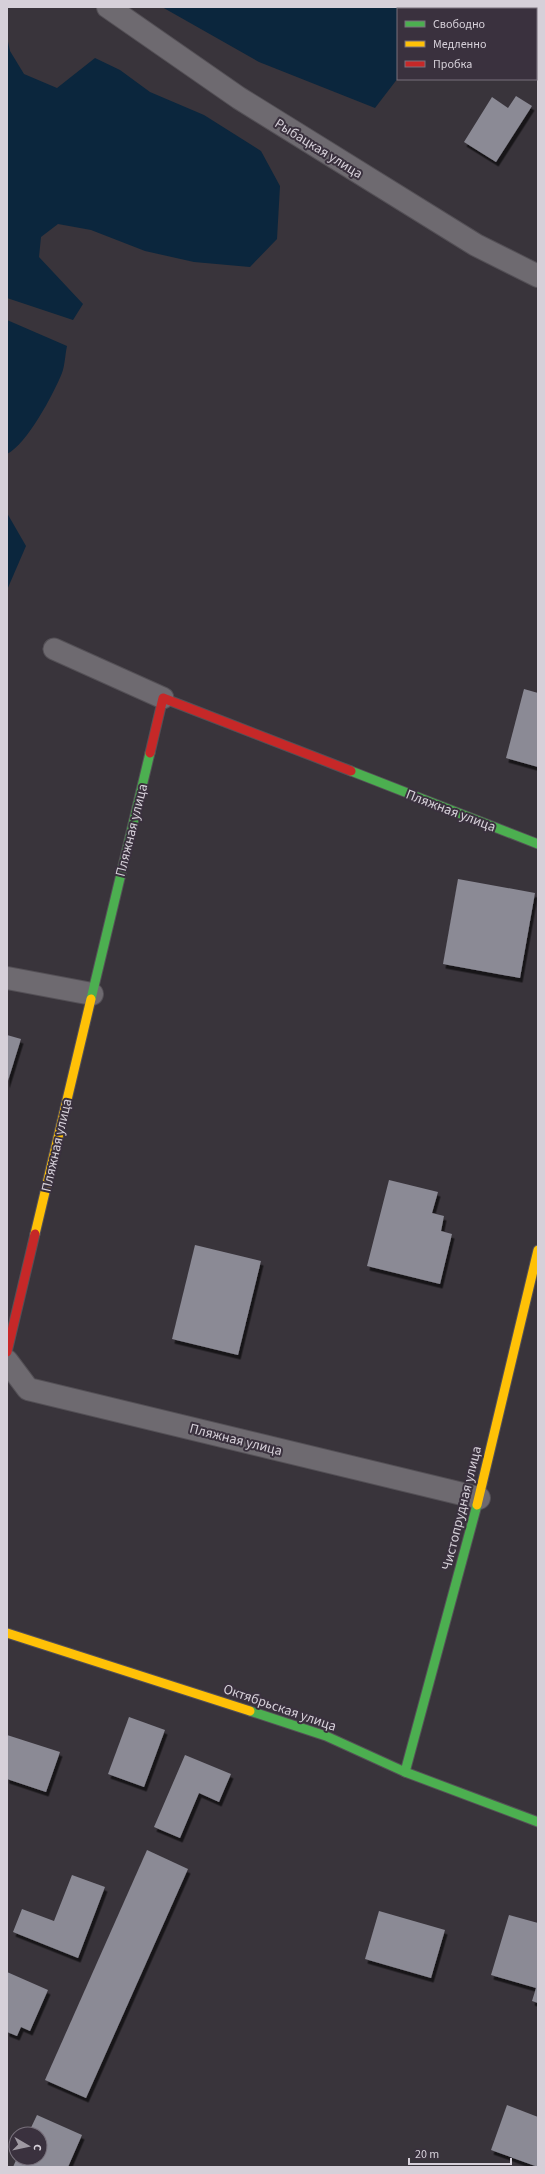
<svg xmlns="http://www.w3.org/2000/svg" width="545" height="2174" viewBox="0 0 545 2174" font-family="'Source Sans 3',sans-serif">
  <defs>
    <filter id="shadow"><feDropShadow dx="2.5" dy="4.5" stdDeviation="0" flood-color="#0009"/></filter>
  </defs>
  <rect width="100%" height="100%" fill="#39343b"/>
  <g fill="#0b263d">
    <polygon points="162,7 452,7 451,9 398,9 398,78 375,108 259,62"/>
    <polygon points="7,37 10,51 24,74 57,88 95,58 120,70 150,92 204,115 261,151 280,186 277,239 250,267 194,262 145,251 91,230 58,224 41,237 39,257 83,304 73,320 7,298"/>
    <path d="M7 320 67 346C65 355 65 365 62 373 53 395 27 444 7 454Z"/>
    <polygon points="7,513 26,546 7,590"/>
  </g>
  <g fill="#8b8a95" filter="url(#shadow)">
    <polygon points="516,96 532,106 496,162 464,142 492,97 508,108"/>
    <polygon points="524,689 538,693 538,767 506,758"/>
    <polygon points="458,879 535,893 520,978 443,964"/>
    <polygon points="7,1035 21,1039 7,1084"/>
    <polygon points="389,1180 438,1192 432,1213 444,1216 441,1231 452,1234 440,1284 367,1266"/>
    <polygon points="195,1245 261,1261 238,1355 172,1339"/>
    <polygon points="129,1717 165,1730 144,1787 108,1774"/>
    <polygon points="7,1735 60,1752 46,1792 7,1779"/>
    <polygon points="185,1755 231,1774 219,1802 199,1793 180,1838 154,1827"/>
    <polygon points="147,1850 188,1869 86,2098 45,2080"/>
    <polygon points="72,1875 105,1887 78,1958 13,1932 22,1909 54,1921"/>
    <polygon points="379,1911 445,1930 431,1978 365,1959"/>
    <polygon points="509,1915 538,1923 538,2003 532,2001 536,1988 491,1975"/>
    <polygon points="7,1972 48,1990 30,2031 21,2027 17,2036 7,2032"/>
    <polygon points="507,2105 538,2117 538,2167 491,2150"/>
    <polygon points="37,2115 82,2135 68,2167 13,2167 17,2158 40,2158 40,2134 28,2134"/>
  </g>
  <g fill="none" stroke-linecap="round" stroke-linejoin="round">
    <defs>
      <polyline id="lane" points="54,649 163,698"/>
      <g id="street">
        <polyline points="108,7 239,98 476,245 538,276"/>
        <polyline points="7,978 92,994"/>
        <polyline points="7,1361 28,1389 479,1498"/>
      </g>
      <g id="fast">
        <polyline points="351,771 538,844"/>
        <polyline points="91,999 150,753"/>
        <polyline points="250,1711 326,1736 405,1772 538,1822"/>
        <polyline points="405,1772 477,1505"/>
      </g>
      <g id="slow">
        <polyline points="35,1234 91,999"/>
        <polyline points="477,1505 538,1250"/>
        <polyline points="7,1633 250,1711"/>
      </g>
      <g id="jam">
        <polyline points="150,753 163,698 351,771"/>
        <polyline points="7,1352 35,1234"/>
      </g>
    </defs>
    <use href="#lane" stroke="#545056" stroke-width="23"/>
    <use href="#street" stroke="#545056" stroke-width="24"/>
    <use href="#fast" stroke="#545056" stroke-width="11"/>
    <use href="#slow" stroke="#545056" stroke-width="11"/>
    <use href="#jam" stroke="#545056" stroke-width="11"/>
    <use href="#lane" stroke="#6e6a70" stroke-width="21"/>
    <use href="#street" stroke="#6e6a70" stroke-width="22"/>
    <use href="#fast" stroke="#4caf50" stroke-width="9"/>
    <use href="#slow" stroke="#ffc107" stroke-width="9"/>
    <use href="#jam" stroke="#c62828" stroke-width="9"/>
  </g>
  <g text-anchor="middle" stroke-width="4" stroke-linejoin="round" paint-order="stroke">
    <g font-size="14" fill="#d6d0d9" stroke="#3a313e">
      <text transform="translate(319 148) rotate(32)" y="5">Рыбацкая улица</text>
      <text transform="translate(451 810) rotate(21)" y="5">Пляжная улица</text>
      <text transform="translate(131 830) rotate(-76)" y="5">Пляжная улица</text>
      <text transform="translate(56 1145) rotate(-77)" y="5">Пляжная улица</text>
      <text transform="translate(236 1439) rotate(14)" y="5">Пляжная улица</text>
      <text transform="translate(461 1508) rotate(-76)" y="5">Чистопрудная улица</text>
      <text transform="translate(280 1707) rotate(19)" y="5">Октябрьская улица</text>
    </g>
  </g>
  <rect width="545" height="2174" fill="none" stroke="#d6d0d9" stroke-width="16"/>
  <rect x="397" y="8" width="140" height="72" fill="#3a313e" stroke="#78717c"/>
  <rect x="405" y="21" width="20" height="6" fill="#4caf50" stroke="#78717c"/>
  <text x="433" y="28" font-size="12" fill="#d6d0d9">Свободно</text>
  <rect x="405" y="41" width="20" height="6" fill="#ffc107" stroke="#78717c"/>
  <text x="433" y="48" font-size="12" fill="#d6d0d9">Медленно</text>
  <rect x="405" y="61" width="20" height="6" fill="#c62828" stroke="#78717c"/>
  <text x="433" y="68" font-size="12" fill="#d6d0d9">Пробка</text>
  <g transform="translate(28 2146) rotate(99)"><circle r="19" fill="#3a313e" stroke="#78717c"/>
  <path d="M0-3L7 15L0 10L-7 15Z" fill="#9f99a2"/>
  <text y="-6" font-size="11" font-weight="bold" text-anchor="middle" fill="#d6d0d9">С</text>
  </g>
  <path d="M409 2158v6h102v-6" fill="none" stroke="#d6d0d9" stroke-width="2"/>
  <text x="415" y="2158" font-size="12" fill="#d6d0d9" stroke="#3a313e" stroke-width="3" paint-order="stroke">20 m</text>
</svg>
